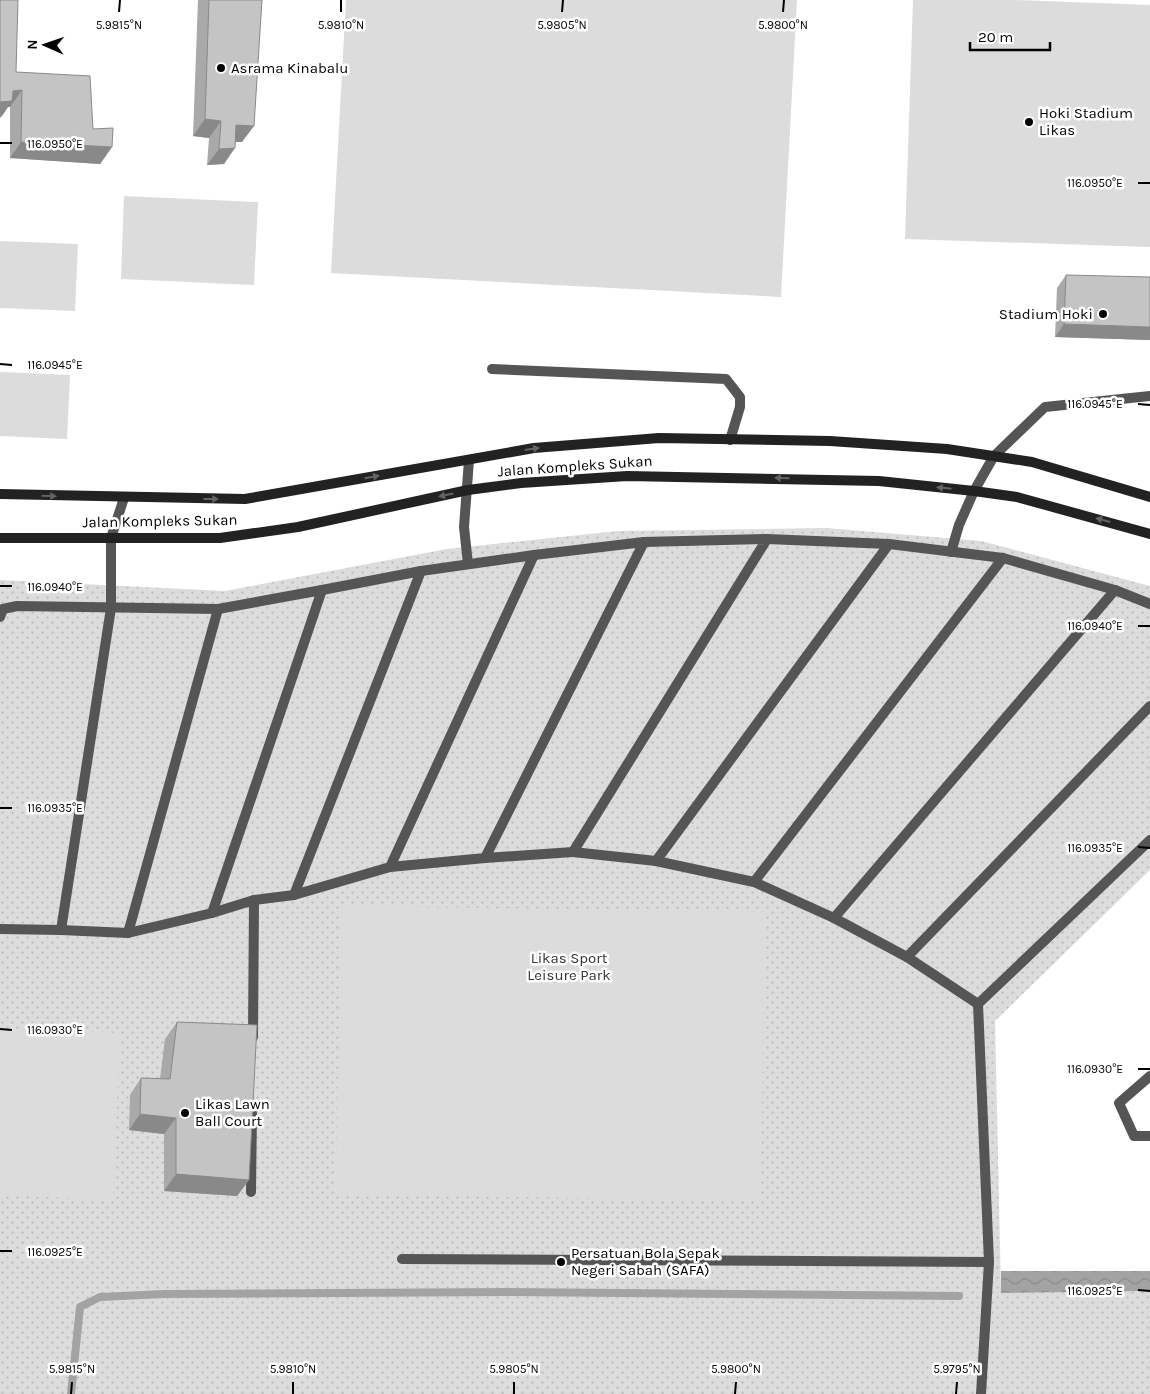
<svg xmlns="http://www.w3.org/2000/svg" width="1150" height="1394" viewBox="0 0 1150 1394" font-family="Karla,sans-serif">
  <defs>
    <pattern id="park-dots" width="8" height="8" patternUnits="userSpaceOnUse" patternTransform="scale(1.25)"><rect width="8" height="8" fill="#dcdcdc"/><path d="M2 2h.1M6 6h.1" fill="none" stroke="#bbb" stroke-width="1.8" stroke-linecap="round"/></pattern>
    <pattern id="water-waves" width="16" height="10" patternUnits="userSpaceOnUse" patternTransform="scale(1.25)"><rect width="16" height="10" fill="#a3a3a3"/><path d="M0 5q4-4 8 0t8 0" fill="none" stroke="#8b8b8b"/></pattern>
  </defs>
  <rect width="100%" height="100%" fill="#fff"/>
  <polygon fill="url(#park-dots)" points="826,528 981,541 1150,586 1150,870 995,1021 1001,1292 1150,1291 1150,1394 0,1394 0,580 225,591 447,549 618,531"/>
  <g fill="#dcdcdc">
    <polygon points="346,0 797,0 781,297 331,273"/>
    <polygon points="913,0 1013,0 1150,5 1150,247 905,239"/>
    <polygon points="124,196 258,202 254,285 121,279"/>
    <polygon points="0,241 78,244 75,311 0,308"/>
    <polygon points="0,372 70,375 67,439 0,436"/>
    <polygon points="341,906 765,912 761,1201 336,1194"/>
    <polygon points="0,1028 120,1033 113,1200 0,1195"/>
  </g>
  <polygon fill="url(#water-waves)" points="1001,1271 1150,1271 1150,1291 1001,1293"/>
  <g fill="none" stroke-linecap="round" stroke-linejoin="round">
    <polyline stroke="#a3a3a3" stroke-width="8" points="71,1394 80,1307 100,1297 164,1294 507,1292 959,1296"/>
    <g stroke="#555" stroke-width="10">
      <polyline points="492,369 726,379 740,397 740,407 730,440"/>
      <polyline points="951,552 959,525 974,491 994,456 1045,407 1150,396"/>
      <polyline points="468,564 464,527 469,460"/>
      <polyline points="1115,590 1150,604"/>
      <polyline points="0,617 3,609 17,606 218,609 128,933 61,930"/>
      <polyline points="573,852 656,861 889,544 767,539"/>
      <polyline points="485,858 573,852 767,539 644,542"/>
      <polyline points="656,861 754,882 1003,558 889,544"/>
      <polyline points="390,867 485,858 644,542 534,555"/>
      <polyline points="754,882 834,918 1115,590 1003,558"/>
      <polyline points="294,895 390,867 534,555 421,571"/>
      <polyline points="212,913 254,900 294,895 421,571 322,590"/>
      <polyline points="834,918 907,957 1150,706"/>
      <polyline points="0,929 61,930 111,608 111,538 124,498"/>
      <polyline points="128,933 212,913 322,590 218,609"/>
      <polyline points="907,957 978,1004 1150,840"/>
      <polyline points="978,1004 989,1262 981,1394"/>
      <polyline points="253,1037 254,900"/>
      <polyline points="1150,1076 1119,1103 1134,1136 1150,1136"/>
      <polyline points="251,1192 252,1111"/>
      <polyline points="402,1259 989,1262"/>
    </g>
    <g stroke="#222" stroke-width="10">
      <polyline points="0,494 245,499 534,448 659,438 830,441 947,449 1032,462 1150,497"/>
      <polyline points="0,538 220,538 298,527 468,490 521,483 627,476 879,481 974,491 1017,497 1150,534"/>
    </g>
  </g>
  <g fill="#a9a9a9">
    <polygon points="198,0 262,0 242,142 236,142 224,164 207,165 209,138 193,136"/>
    <polygon points="16,72 93,129 112,147 100,164 10,158 10,107 8,107 1,118"/>
    <polygon points="1066,275 1150,340 1055,337 1057,288"/>
    <polygon points="177,1022 249,1180 237,1196 164,1191 164,1134 129,1130 130,1095 141,1078 160,1079 165,1039"/>
  </g>
  <g fill="#898989">
    <polygon points="22,90 10,107 8,107 0,118 0,102 13,91"/>
    <polygon points="205,119 221,121 209,138 193,136"/>
    <polygon points="236,125 254,126 242,142 225,142"/>
    <polygon points="21,142 112,147 100,164 10,158"/>
    <polygon points="235,148 224,164 207,165 219,149"/>
    <polygon points="1064,324 1150,327 1150,340 1055,337"/>
    <polygon points="140,1114 176,1118 164,1134 129,1130"/>
    <polygon points="176,1174 249,1180 237,1196 164,1191"/>
  </g>
  <g fill="#c4c4c4" stroke="#898989">
    <polygon points="0,0 18,0 16,72 90,76 93,129 113,128 112,147 21,142 22,90 13,91 12,101 0,102"/>
    <polygon points="209,0 262,0 254,126 236,125 235,148 219,149 221,121 205,119"/>
    <polygon points="1066,275 1150,277 1150,327 1064,324"/>
    <polygon points="177,1022 257,1025 249,1180 176,1174 176,1118 140,1114 141,1078 170,1079"/>
  </g>
  <defs><path id="oneway-solid" d="M-6-.8H1V-3.2L6.5 0L1 3.2V.8H-6Z" transform="scale(1.25)"/></defs>
  <g fill="#646464">
    <use href="#oneway-solid" transform="translate(532 449) rotate(-8)"/>
    <use href="#oneway-solid" transform="translate(372 477) rotate(-10)"/>
    <use href="#oneway-solid" transform="translate(782 478) rotate(-178)"/>
    <use href="#oneway-solid" transform="translate(944 488) rotate(-174)"/>
    <use href="#oneway-solid" transform="translate(446 495) rotate(168)"/>
    <use href="#oneway-solid" transform="translate(49 496) rotate(2)"/>
    <use href="#oneway-solid" transform="translate(211 499)"/>
    <use href="#oneway-solid" transform="translate(1103 520) rotate(-165)"/>
  </g>
  <path fill="none" stroke="#000" stroke-width="2" d="M119 12 120 0M341 12V0M562 12 563 0M783 12 784 0M0 143H12M1138 183H1150M0 364 12 365M1138 404 1150 405M0 586H12M1138 626H1150M0 808H12M1138 847 1150 848M0 1029 12 1030M1138 1069H1150M0 1251H12M1138 1290 1150 1291M71 1394 72 1382M293 1394V1382M514 1394V1382M735 1394 736 1382M956 1394 957 1382"/>
  <g fill="#000" stroke="#fff" stroke-width="2">
    <circle cx="221" cy="68" r="5"/>
    <circle cx="1029" cy="122" r="5"/>
    <circle cx="1103" cy="314" r="5"/>
    <circle cx="185" cy="1113" r="5"/>
    <circle cx="561" cy="1262" r="5"/>
  </g>
  <g text-anchor="middle" stroke-width="5" stroke-linejoin="round" paint-order="stroke">
    <g font-size="15" fill="#000" stroke="#fff" text-anchor="start">
      <text x="231" y="73">Asrama Kinabalu</text>
      <text x="1039" y="118">Hoki Stadium<tspan x="1039" dy="17">Likas</tspan></text>
      <text x="1093" y="319" text-anchor="end">Stadium Hoki</text>
      <text x="195" y="1109">Likas Lawn<tspan x="195" dy="17">Ball Court</tspan></text>
      <text x="571" y="1258">Persatuan Bola Sepak<tspan x="571" dy="17">Negeri Sabah (SAFA)</tspan></text>
    </g>
    <g font-size="15" fill="#000" stroke="#fff">
      <text transform="translate(575 466) rotate(-4)" y="5">Jalan Kompleks Sukan</text>
      <text transform="translate(160 521) rotate(-1)" y="5">Jalan Kompleks Sukan</text>
    </g>
    <g font-size="15" fill="#333" stroke="#fff">
      <text x="569" y="963">Likas Sport<tspan x="569" dy="17">Leisure Park</tspan></text>
    </g>
  </g>
  <g font-size="12" text-anchor="middle" fill="#000" stroke="#fff" stroke-width="5" stroke-linejoin="round" paint-order="stroke">
    <text x="119" y="29">5.9815°N</text>
    <text x="341" y="29">5.9810°N</text>
    <text x="562" y="29">5.9805°N</text>
    <text x="783" y="29">5.9800°N</text>
    <text x="55" y="148">116.0950°E</text>
    <text x="1095" y="187">116.0950°E</text>
    <text x="55" y="369">116.0945°E</text>
    <text x="1095" y="408">116.0945°E</text>
    <text x="55" y="591">116.0940°E</text>
    <text x="1095" y="630">116.0940°E</text>
    <text x="55" y="812">116.0935°E</text>
    <text x="1095" y="852">116.0935°E</text>
    <text x="55" y="1034">116.0930°E</text>
    <text x="1095" y="1073">116.0930°E</text>
    <text x="55" y="1256">116.0925°E</text>
    <text x="1095" y="1295">116.0925°E</text>
    <text x="72" y="1373">5.9815°N</text>
    <text x="293" y="1373">5.9810°N</text>
    <text x="514" y="1373">5.9805°N</text>
    <text x="736" y="1373">5.9800°N</text>
    <text x="957" y="1373">5.9795°N</text>
  </g>
  <g transform="translate(45 45) rotate(272)" stroke="#ffffff" stroke-width="4" paint-order="stroke">
  <path d="M0-4L9 19L0 12L-9 19Z" fill="#000000"/>
  <text y="-8" font-size="14" font-weight="bold" text-anchor="middle" fill="#000000">N</text>
  </g>
  <path d="M970 42v8h80v-8" fill="none" stroke="#000000" stroke-width="2.5"/>
  <text x="978" y="42" font-size="15" fill="#000000" stroke="#ffffff" stroke-width="4" paint-order="stroke">20 m</text>
</svg>
